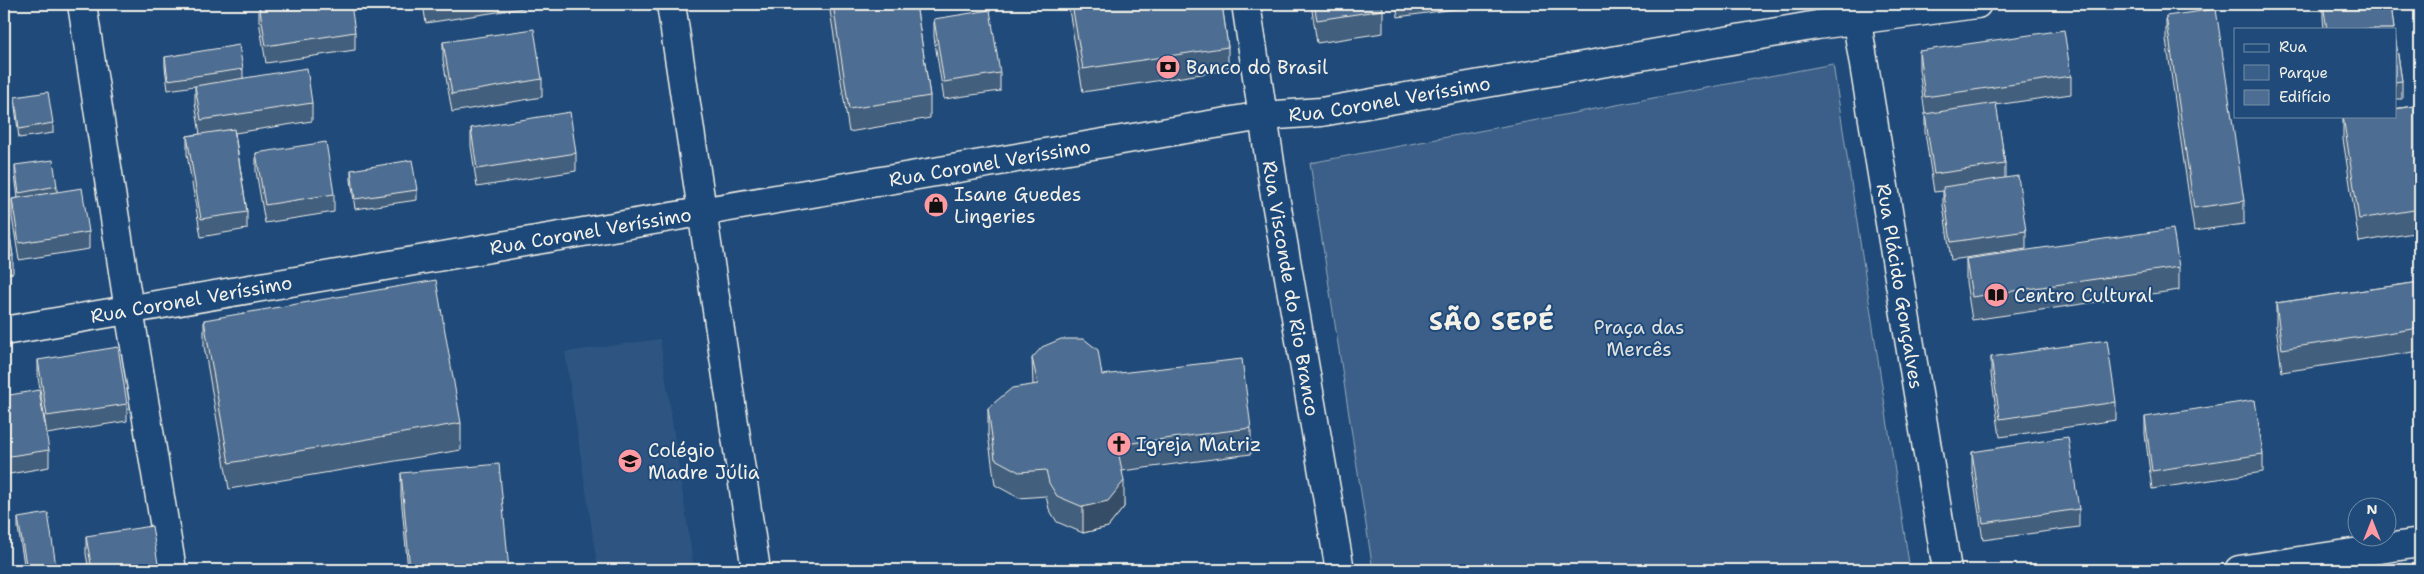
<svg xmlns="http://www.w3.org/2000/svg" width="2424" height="574" viewBox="0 0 2424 574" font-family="'Shantell Sans',sans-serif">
  <rect width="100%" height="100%" fill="#1f4a7a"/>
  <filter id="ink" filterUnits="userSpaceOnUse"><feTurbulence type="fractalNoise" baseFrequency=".02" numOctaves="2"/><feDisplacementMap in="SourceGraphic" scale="10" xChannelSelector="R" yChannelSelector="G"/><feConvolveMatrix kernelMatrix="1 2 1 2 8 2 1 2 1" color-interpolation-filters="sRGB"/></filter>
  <g filter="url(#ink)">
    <polygon fill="#2d5581" points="660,339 694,570 598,570 565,352"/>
    <polygon fill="#3a5f88" stroke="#97a8b8" points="1833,64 1910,570 1373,570 1310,163"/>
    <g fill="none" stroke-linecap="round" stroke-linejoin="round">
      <defs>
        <g id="minor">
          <polyline points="82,4 129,310 172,570"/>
          <polyline points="671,4 756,570"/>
          <path id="s1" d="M1246 4 1276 202 1340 570"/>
          <path id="s2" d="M1854 4 1947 570"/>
          <path id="s3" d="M4 331 1262 116 1321 112 1817 25 1977 4"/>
          <polyline points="2239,570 2420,543"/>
        </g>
      </defs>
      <use href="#minor" stroke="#f4f1e8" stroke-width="31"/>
      <use href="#minor" stroke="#1f4a7a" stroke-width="28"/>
    </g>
    <g fill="#425f7e" stroke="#f4f1e8">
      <polygon points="259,4 355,32 355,50 266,63 259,21"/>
      <polygon points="423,4 549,4 426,23"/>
      <polygon points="829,4 916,4 930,96 930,118 849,132"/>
      <polygon points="1068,4 1222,4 1228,47 1228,70 1083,92"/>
      <polygon points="1311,4 1382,4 1383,10 1383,33 1317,43"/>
      <polygon points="1396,4 1476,4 1476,6 1398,17"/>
      <polygon points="1508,4 1529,4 1508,7"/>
      <polygon points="2323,4 2391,4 2394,29 2324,29 2323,18"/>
      <polygon points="2166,16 2244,201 2244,224 2194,231 2166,39"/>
      <polygon points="934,19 1000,73 1000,91 944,99 934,37"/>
      <polygon points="2395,36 2402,81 2402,99 2395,99"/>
      <polygon points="443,42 542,79 542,97 452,112 443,60"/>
      <polygon points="1919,51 2071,76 2071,94 1996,105 2005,164 2005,178 2026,231 2026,249 1951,260 1943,205 1943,191 1934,192 1925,132 1925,114 1919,69"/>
      <polygon points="165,57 243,69 243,78 312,103 312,121 235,133 247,212 247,229 201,237 187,154 187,136 200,134 195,103 195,86 168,90 165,67"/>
      <polygon points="15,97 53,123 53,133 19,138 15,107"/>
      <polygon points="2420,105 2420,232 2359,242 2343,139 2343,116"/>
      <polygon points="471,128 576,153 576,171 477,187 471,146"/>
      <polygon points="256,153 334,194 334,212 265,223 256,171"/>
      <polygon points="15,165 57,186 57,192 89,232 89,249 19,260 12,217 12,199 18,198 15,175"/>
      <polygon points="351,170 417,190 417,200 355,209 351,180"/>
      <polygon points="4,195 13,256 13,273 4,275"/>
      <polygon points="1966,259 2179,267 2179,290 1972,320 1966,282"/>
      <polygon points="2420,282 2420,351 2282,372 2276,326 2276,303"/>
      <polygon points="204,320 461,423 461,450 229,489 204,346"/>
      <polygon points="1991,357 2116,402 2116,420 2000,437 1991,374"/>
      <polygon points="1032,358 1102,375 1251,428 1251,454 1122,471 1124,507 1108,527 1083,533 1057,522 1049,509 1046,496 1019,498 995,485 988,434 988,408 1033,385"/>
      <polygon points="38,360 127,404 127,421 47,434 38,377"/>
      <polygon points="4,396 49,450 49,467 4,475"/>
      <polygon points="2145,417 2263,454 2263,472 2152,489 2145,434"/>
      <polygon points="1972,452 2079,509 2079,527 1983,540 1972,469"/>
      <polygon points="401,473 509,570 408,570 401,496"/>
      <polygon points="18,518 56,566 56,570 25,570 18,528"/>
      <polygon points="86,536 159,570 89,570 86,554"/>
    </g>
    <polygon fill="#364d66" stroke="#f4f1e8" points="1124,481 1124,507 1108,527 1083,533 1083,507"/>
    <g fill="#4d6e92" stroke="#f4f1e8">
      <polygon points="259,4 351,4 355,32 266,46"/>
      <polygon points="833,4 916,4 930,96 849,109"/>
      <polygon points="1072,4 1222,4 1228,47 1083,69"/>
      <polygon points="1314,4 1382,4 1383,10 1317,20"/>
      <polygon points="2323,4 2391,4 2394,29 2327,29"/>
      <polygon points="2216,9 2244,201 2194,208 2166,16"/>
      <polygon points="990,10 1000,73 944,82 934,19"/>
      <polygon points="534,29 542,79 452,94 443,42"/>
      <polygon points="2064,30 2071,76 1925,97 1919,51"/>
      <polygon points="2395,36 2402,81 2395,82"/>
      <polygon points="239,45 243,69 168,80 165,57"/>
      <polygon points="307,68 312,103 201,120 195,86"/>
      <polygon points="48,92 53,123 19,129 15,97"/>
      <polygon points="1996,103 2005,164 1934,174 1925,114"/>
      <polygon points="2420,105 2420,209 2359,219 2343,116 2395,116 2395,109"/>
      <polygon points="570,112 576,153 477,169 471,128"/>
      <polygon points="234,129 247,212 201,219 187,136"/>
      <polygon points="326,142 334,194 265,205 256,153"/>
      <polygon points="53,160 57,186 19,193 15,165"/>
      <polygon points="412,160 417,190 355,199 351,170"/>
      <polygon points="2018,176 2026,231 1951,242 1943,187"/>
      <polygon points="82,188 89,232 19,243 12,199"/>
      <polygon points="4,195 13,256 4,257"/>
      <polygon points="2173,229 2179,267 1972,297 1966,259"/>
      <polygon points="436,280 461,423 229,463 204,320"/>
      <polygon points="2420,282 2420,328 2282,349 2276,303"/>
      <polygon points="1061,339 1084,339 1098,350 1102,375 1242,359 1251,428 1117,445 1124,481 1108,501 1083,507 1057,496 1049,483 1046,470 1019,472 995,459 988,408 1012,388 1038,384 1032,358 1042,347"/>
      <polygon points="2107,340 2116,402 2000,419 1991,357"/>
      <polygon points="118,347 127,404 47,416 38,360"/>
      <polygon points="39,390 49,450 4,457 4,396"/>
      <polygon points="2255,400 2263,454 2152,471 2145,417"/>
      <polygon points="2068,437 2079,509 1983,523 1972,452"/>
      <polygon points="499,464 509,570 410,570 401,473"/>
      <polygon points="48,513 56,566 27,570 18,518"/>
      <polygon points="152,526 159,570 92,570 86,536"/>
    </g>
  </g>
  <defs>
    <symbol id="bank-disc" viewBox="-11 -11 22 22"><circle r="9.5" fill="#ff9aa2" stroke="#1f4a7a"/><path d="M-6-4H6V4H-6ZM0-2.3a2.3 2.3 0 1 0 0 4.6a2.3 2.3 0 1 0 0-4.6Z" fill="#111"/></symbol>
    <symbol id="shop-disc" viewBox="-11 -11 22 22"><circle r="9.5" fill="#ff9aa2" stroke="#1f4a7a"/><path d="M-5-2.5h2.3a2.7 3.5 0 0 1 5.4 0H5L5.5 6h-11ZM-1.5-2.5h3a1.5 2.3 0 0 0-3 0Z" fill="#111"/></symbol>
    <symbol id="library-disc" viewBox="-11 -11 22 22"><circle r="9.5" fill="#ff9aa2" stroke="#1f4a7a"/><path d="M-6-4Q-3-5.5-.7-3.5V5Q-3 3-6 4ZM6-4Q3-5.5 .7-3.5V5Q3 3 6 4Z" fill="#111"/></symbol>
    <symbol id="church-disc" viewBox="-11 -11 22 22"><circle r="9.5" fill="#ff9aa2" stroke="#1f4a7a"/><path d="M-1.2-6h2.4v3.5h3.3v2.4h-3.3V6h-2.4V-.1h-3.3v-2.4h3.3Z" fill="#111"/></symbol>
    <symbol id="school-disc" viewBox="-11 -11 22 22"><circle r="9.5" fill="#ff9aa2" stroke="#1f4a7a"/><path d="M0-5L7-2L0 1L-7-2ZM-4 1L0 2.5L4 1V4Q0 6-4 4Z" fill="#111"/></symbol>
  </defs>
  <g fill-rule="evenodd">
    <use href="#bank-disc" x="1154" y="53" width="28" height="28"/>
    <use href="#shop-disc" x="922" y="191" width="28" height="28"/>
    <use href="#library-disc" x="1982" y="281" width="28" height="28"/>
    <use href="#church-disc" x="1105" y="430" width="28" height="28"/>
    <use href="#school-disc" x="616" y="447" width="28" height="28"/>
  </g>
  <g text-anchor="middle" stroke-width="4" stroke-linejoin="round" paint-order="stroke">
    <g font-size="19" fill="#f4f1e8" stroke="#1f4a7a" text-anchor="start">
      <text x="1186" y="74">Banco do Brasil</text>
      <text x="954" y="201">Isane Guedes<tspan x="954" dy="22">Lingeries</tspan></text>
      <text x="2014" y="302">Centro Cultural</text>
      <text x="1136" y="451">Igreja Matriz</text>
      <text x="648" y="457">Colégio<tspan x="648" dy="22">Madre Júlia</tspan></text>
    </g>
    <g font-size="19" fill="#f4f1e8" stroke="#1f4a7a">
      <text dy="7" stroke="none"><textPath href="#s3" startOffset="1405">Rua Coronel Veríssimo</textPath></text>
      <text dy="7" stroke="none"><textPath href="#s3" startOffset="1000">Rua Coronel Veríssimo</textPath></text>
      <text dy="7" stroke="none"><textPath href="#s3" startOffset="595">Rua Coronel Veríssimo</textPath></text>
      <text dy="7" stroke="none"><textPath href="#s1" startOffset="288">Rua Visconde do Rio Branco</textPath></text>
      <text dy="7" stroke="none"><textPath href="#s2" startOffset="286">Rua Plácido Gonçalves</textPath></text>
      <text dy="7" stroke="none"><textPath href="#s3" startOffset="190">Rua Coronel Veríssimo</textPath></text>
    </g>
    <g font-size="19" fill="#e1e2de" stroke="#1f4a7a">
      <text x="1639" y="334">Praça das<tspan x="1639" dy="22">Mercês</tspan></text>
    </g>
    <g font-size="24" font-weight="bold" letter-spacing="1" fill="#f4f1e8" stroke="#1f4a7a">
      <text x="1492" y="330">SÃO SEPÉ</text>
    </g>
  </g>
  <rect width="2424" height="574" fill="none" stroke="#1f4a7a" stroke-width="20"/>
  <rect x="10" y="10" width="2404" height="554" fill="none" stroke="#f4f1e8" stroke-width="2" filter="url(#ink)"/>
  <rect x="2234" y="28" width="162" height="90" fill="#1f4a7a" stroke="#748da6"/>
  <rect x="2244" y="44" width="25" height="8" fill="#1f4a7a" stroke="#748da6"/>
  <text x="2279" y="52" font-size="15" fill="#f4f1e8">Rua</text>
  <rect x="2244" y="65" width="25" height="15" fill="#3a5f88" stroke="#748da6"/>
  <text x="2279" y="78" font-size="15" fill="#f4f1e8">Parque</text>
  <rect x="2244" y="90" width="25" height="15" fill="#4d6e92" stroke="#748da6"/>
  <text x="2279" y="102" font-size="15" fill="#f4f1e8">Edifício</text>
  <g transform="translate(2372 522)"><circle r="24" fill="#1f4a7a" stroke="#748da6"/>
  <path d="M0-4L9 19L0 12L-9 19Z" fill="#ff9aa2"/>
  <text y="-8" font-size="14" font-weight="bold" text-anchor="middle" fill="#f4f1e8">N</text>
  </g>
</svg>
